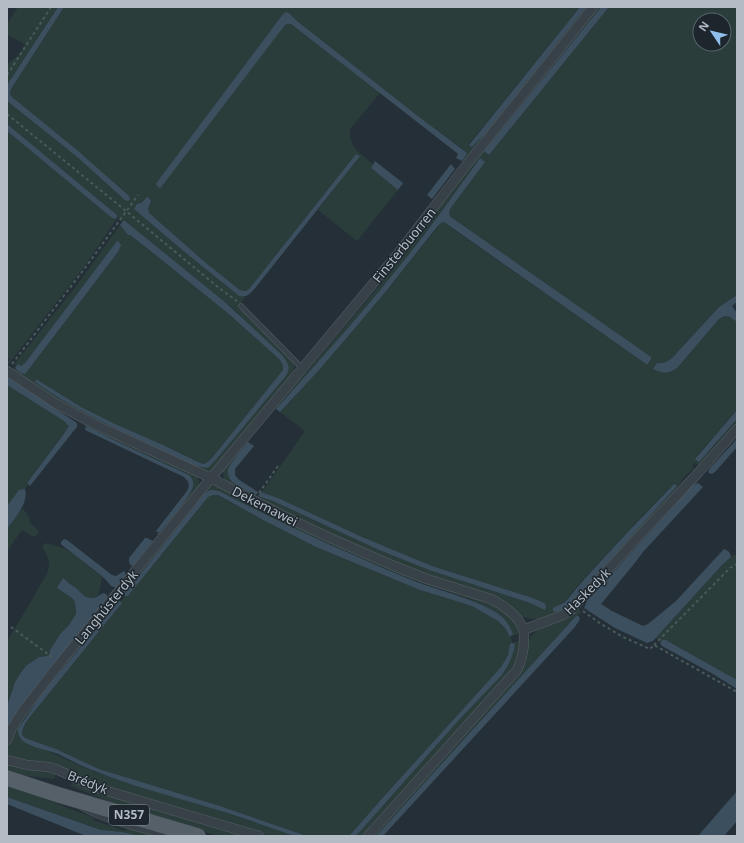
<svg xmlns="http://www.w3.org/2000/svg" width="744" height="843" viewBox="0 0 744 843" font-family="'Noto Sans',sans-serif">
  <rect width="100%" height="100%" fill="#252f38"/>
  <g fill="#2a3d3b" fill-rule="evenodd">
    <polygon points="18,7 58,7 7,85 7,64 19,55 25,44 7,35 7,24"/>
    <path d="M64 7H580L469 144 472 147 484 135 586 7H590L464 161H462L467 153 463 149 418 116 297 21 288 12 283 14 221 97 285 25 287 24H291L380 93 350 129V138L355 149 373 164 371 168 398 190 357 241 318 210 359 156 356 154 249 289 246 291 240 290 206 263 148 213V209L151 201 144 199 134 209 181 249 239 296 243 297 246 296 238 307 245 313 295 364 293 373 212 470 205 472 90 420 15 373 14 368 16 366 14 365 16 362 80 281 120 225 128 235H130L230 315 280 360 283 366V370L211 459 206 463 203 464 194 460 163 445 113 423 81 407 36 379 35 381 114 427 195 466 201 468 219 456 289 369 235 310 125 221 122 222 117 218 116 220 84 267 7 366V363L10 359 7 357V131L112 218 115 219 117 217V215L7 124V101L76 156 125 200 12 97 10 94 11 89ZM117 241 118 252 26 373 21 366 25 363Z"/>
    <path d="M596 7H601L484 151 489 155 609 7H737V295L719 307 672 358 666 362 660 364 678 367 719 319C728 313 729 317 737 322V410L701 451 695 459 698 462 713 447 737 419V425L700 465H698L695 463 692 466 694 468 685 476 668 501 563 613 540 620 526 618 445 582 372 554 257 498 258 496 273 501 379 550 429 570 530 603 545 609V603L533 598 432 566 360 536 278 498 262 492 305 431 280 412 320 369 387 290 441 223 444 222 450 227 646 364H648L651 359 650 357 451 217 449 214 450 209 484 162 480 158 455 193 399 268 321 360 276 409 273 407 301 373 304 375 390 273 433 219 430 217ZM700 20H724V44H700ZM674 484 569 606 554 607 560 605 565 601 581 582 644 514Z"/>
    <polygon points="8,386 19,392 64,421 69,426 27,483 28,485 25,489 19,491 7,506 7,387"/>
    <path d="M86 423 197 476 199 482V486L162 535H158L156 534 157 533H159L191 491C194 485 193 481 189 475L116 441 86 426 85 428H84Z"/>
    <path d="M246 440 248 442 231 464 234 483 256 495 255 497 227 482C223 478 223 474 223 469Z"/>
    <path d="M214 485H218L253 504 496 604C508 615 514 618 519 633L516 635 511 636 512 643 521 640V646L514 667 364 836H356L458 721 502 675 507 668 510 644 508 655 501 667 386 794 349 836H307L220 806 99 769 56 749 25 738 22 735C23 724 32 715 38 707L122 603 114 606 43 692 23 721 19 738 97 773 131 784 206 806 294 836H270L218 819 108 787 20 761 8 756 7 754 8 744 21 718 117 598 121 601 125 596 122 593 210 486ZM210 490H214L219 491 267 516 301 532 409 579 472 600 492 610 497 613 511 636H509L506 629 498 621 472 606 420 590 316 547 263 520 217 495H213L208 497 128 596H125V593L205 493Z"/>
    <polygon points="23,508 29,518 30,523 38,530 39,533 34,537 22,530 7,551 7,529"/>
    <path d="M47 543C53 546 61 546 67 550 79 557 92 569 102 577L99 594C90 603 84 596 77 589 73 585 67 581 63 579L57 588 72 598 75 602 76 611V614L69 625 60 634 50 650 49 655 47 656 39 657 27 665 15 682 7 706V641L36 593C40 583 51 573 49 561 48 556 44 551 42 546Z"/>
    <polygon points="737,554 737,680 666,640 662,640 661,641 656,638 722,565 731,557"/>
    <polygon points="577,608 581,612 578,616 576,616 376,836 372,836 518,673 531,636 540,628"/>
    <polygon points="7,764 24,769 48,771 56,773 54,779 11,774 7,772"/>
    <polygon points="71,779 133,802 131,809 130,810 71,786 68,785 71,785 72,782 70,781"/>
    <polygon points="7,785 43,796 60,805 92,817 94,818 93,820 119,829 126,831 127,828 154,836 140,836 123,832 101,830 7,797"/>
    <polygon points="135,803 247,836 219,836 133,811 132,810"/>
  </g>
  <g fill="#3c4f5f">
    <polygon points="58,7 64,7 11,89 10,94 12,97 77,150 129,196 130,199 128,201 125,200 76,156 7,101 7,85"/>
    <polygon points="580,7 586,7 484,135 472,147 469,145"/>
    <polygon points="601,7 609,7 489,155 484,151"/>
    <polygon points="286,12 289,13 297,21 418,116 466,152 467,154 462,161 456,158 458,154 457,153 291,24 287,24 285,25 162,186 160,188 158,187 156,184 158,181 283,14"/>
    <polygon points="7,124 117,215 117,217 115,219 112,218 7,131"/>
    <path d="M356 154 360 156 256 287C251 293 247 298 239 296L181 249 134 209 137 204 141 203 147 197 149 198 151 201 148 209 149 213 206 263 240 290 246 291 249 289Z"/>
    <path d="M480 158 485 162 450 209 449 214 451 217 651 357V359L648 364H646L444 222 441 223 437 227 387 290 361 321 320 369 280 412 276 409C317 363 359 317 398 268 427 233 453 195 480 158Z"/>
    <polygon points="375,161 403,183 398,190 371,168"/>
    <polygon points="451,164 455,169 432,199 427,195"/>
    <path d="M123 221H125L225 302 282 355C288 364 292 367 285 377L219 456 209 467 206 468 195 466C141 439 84 417 35 382L36 379 81 407 113 423 163 445 194 460 203 464 206 463 211 459 283 370V366L280 360 230 315 148 249 130 235H128L120 225Z"/>
    <path d="M117 241 119 242 121 245 118 252 26 373 25 374C21 374 18 371 15 368L18 364 21 366 25 363Z"/>
    <path d="M737 295V302L732 306 734 309 737 313V322C729 317 728 313 719 319L678 367C669 374 663 374 653 369L657 363C663 364 667 362 672 358L719 307Z"/>
    <polygon points="7,377 77,423 77,427 72,433 30,486 27,483 60,439 69,426 64,421 7,385"/>
    <polygon points="737,410 737,419 700,461 698,462 695,459"/>
    <path d="M86 426 116 441 189 475C192 478 194 482 193 486 191 497 166 524 159 533L156 531 187 491C190 485 189 482 184 477L85 430Z"/>
    <polygon points="737,439 737,447 715,472 712,474 709,473 708,472 710,468"/>
    <path d="M248 442 254 446 235 469V475L238 479 258 492 256 495C249 491 240 488 234 483 230 480 227 475 228 470 230 463 243 448 248 442Z"/>
    <path d="M698 483 703 487 643 552 634 564 601 604 612 611 643 626 648 624 676 601 724 549C729 551 730 552 731 557L722 565 653 641 647 643 615 628 584 608 587 601 693 485Z"/>
    <path d="M674 484 677 486 568 606 562 610 554 612 553 611V608C557 605 562 605 566 601 574 592 581 582 590 573 617 543 646 513 674 484Z"/>
    <path d="M25 489C29 503 15 518 7 529V506L19 490Z"/>
    <path d="M210 490H214L219 491C264 514 309 536 356 556 374 564 392 572 409 579 437 590 466 596 492 610 502 615 510 624 513 635L509 636 506 629 498 621 472 606 420 590 316 547 263 520 218 495H213L208 497 128 596H125V593L205 493Z"/>
    <polygon points="261,492 278,498 360,536 432,566 533,598 545,603 546,607 545,610 530,603 429,570 379,550 273,501 258,496"/>
    <polygon points="145,538 147,538 153,541 136,562 134,565 131,566 129,562 129,558"/>
    <path d="M64 539 67 540 112 575 116 576 124 571 126 574 116 587C110 588 109 582 104 578 91 567 77 557 63 546L61 544V542Z"/>
    <path d="M63 578C67 582 72 585 76 588 81 593 86 599 92 598 97 598 100 594 104 593L108 596 106 600C72 641 37 682 7 727V706L15 682 22 671 27 665 39 657 47 656 49 655 50 650 60 634 69 625 76 614V611L75 602 72 598 57 588Z"/>
    <path d="M119 601 122 603 38 707C32 715 22 724 22 735L25 738 56 749 99 769 220 806 307 836H294C258 823 223 811 187 801 157 792 126 784 97 772 83 767 71 760 58 754 47 750 34 748 24 742 19 738 18 734 18 729L43 692Z"/>
    <polygon points="576,616 578,616 580,618 579,621 574,628 383,836 376,836"/>
    <polygon points="662,640 666,640 680,648 737,680 737,689 713,674 662,646 660,643"/>
    <path d="M512 643 515 644C513 656 509 665 502 675L458 721 356 836H349L386 794 501 667 508 655 510 644Z"/>
    <polygon points="737,791 737,821 724,836 698,836"/>
    <polygon points="7,797 101,830 123,832 140,836 86,836 7,804"/>
  </g>
  <g fill="none" stroke-linecap="round" stroke-linejoin="round">
    <defs>
      <g id="service">
        <polyline points="241,306 302,368"/>
        <path d="M82 808C104 821 137 828 163 836"/>
      </g>
      <g id="minor">
        <path d="M7 371 55 403 98 426 211 478 292 520 328 537 394 566 427 579 491 599C503 605 519 616 523 629 524 632 524 636 524 639 524 650 522 660 517 670L368 836"/>
        <polyline points="523,630 563,615 570,611 639,536 699,472 737,429"/>
        <polyline points="7,740 11,730 22,712 60,663 211,478 396,256 464,168 593,7"/>
        <polyline points="7,760 27,765 49,767 58,770 97,788 259,836"/>
      </g>
      <polyline id="primary" points="7,778 59,795 198,836"/>
    </defs>
    <use href="#service" stroke="#565f66" stroke-width="5.5"/>
    <use href="#minor" stroke="#565f66" stroke-width="10"/>
    <use href="#primary" stroke="#414a51" stroke-width="16"/>
    <g stroke="#485a5a" stroke-width="2" stroke-dasharray="3 3" stroke-linecap="butt">
      <polyline points="7,75 51,7"/>
      <polyline points="7,114 126,211 219,288 237,301"/>
      <polyline points="12,364 85,268 138,195"/>
      <polyline points="259,493 278,466"/>
      <polyline points="583,611 601,624 623,637 650,649 654,645 737,692"/>
      <polyline points="11,627 52,657"/>
      <polyline points="654,645 730,568 737,564"/>
    </g>
    <use href="#service" stroke="#384148" stroke-width="4.5"/>
    <use href="#minor" stroke="#384148" stroke-width="9"/>
    <use href="#primary" stroke="#566068" stroke-width="15"/>
  </g>
  <g text-anchor="middle" stroke-width="3" stroke-linejoin="round" paint-order="stroke">
    <rect fill="#1d262d" stroke="#868f97" stroke-width="1" x="109" y="805" width="40" height="20" rx="3"/>
    <g font-size="12" font-weight="bold" fill="#b3bcc4">
      <text x="129" y="819">N357</text>
    </g>
    <g font-size="13" fill="#b3bcc4" stroke="#1d262d">
      <text transform="translate(404 245) rotate(-51)" y="5">Finsterbuorren</text>
      <text transform="translate(265 506) rotate(27)" y="5">Dekemawei</text>
      <text transform="translate(587 591) rotate(-45)" y="5">Haskedyk</text>
      <text transform="translate(106 607) rotate(-51)" y="5">Langhústerdyk</text>
      <text transform="translate(88 782) rotate(22)" y="5">Brédyk</text>
    </g>
  </g>
  <rect width="744" height="843" fill="none" stroke="#b3bcc4" stroke-width="16"/>
  <g transform="translate(712 32) rotate(305)"><circle r="19" fill="#1d262d" stroke="#596269"/>
  <path d="M0-3L7 15L0 10L-7 15Z" fill="#91bfeb"/>
  <text y="-6" font-size="11" font-weight="bold" text-anchor="middle" fill="#b3bcc4">N</text>
  </g>
</svg>
